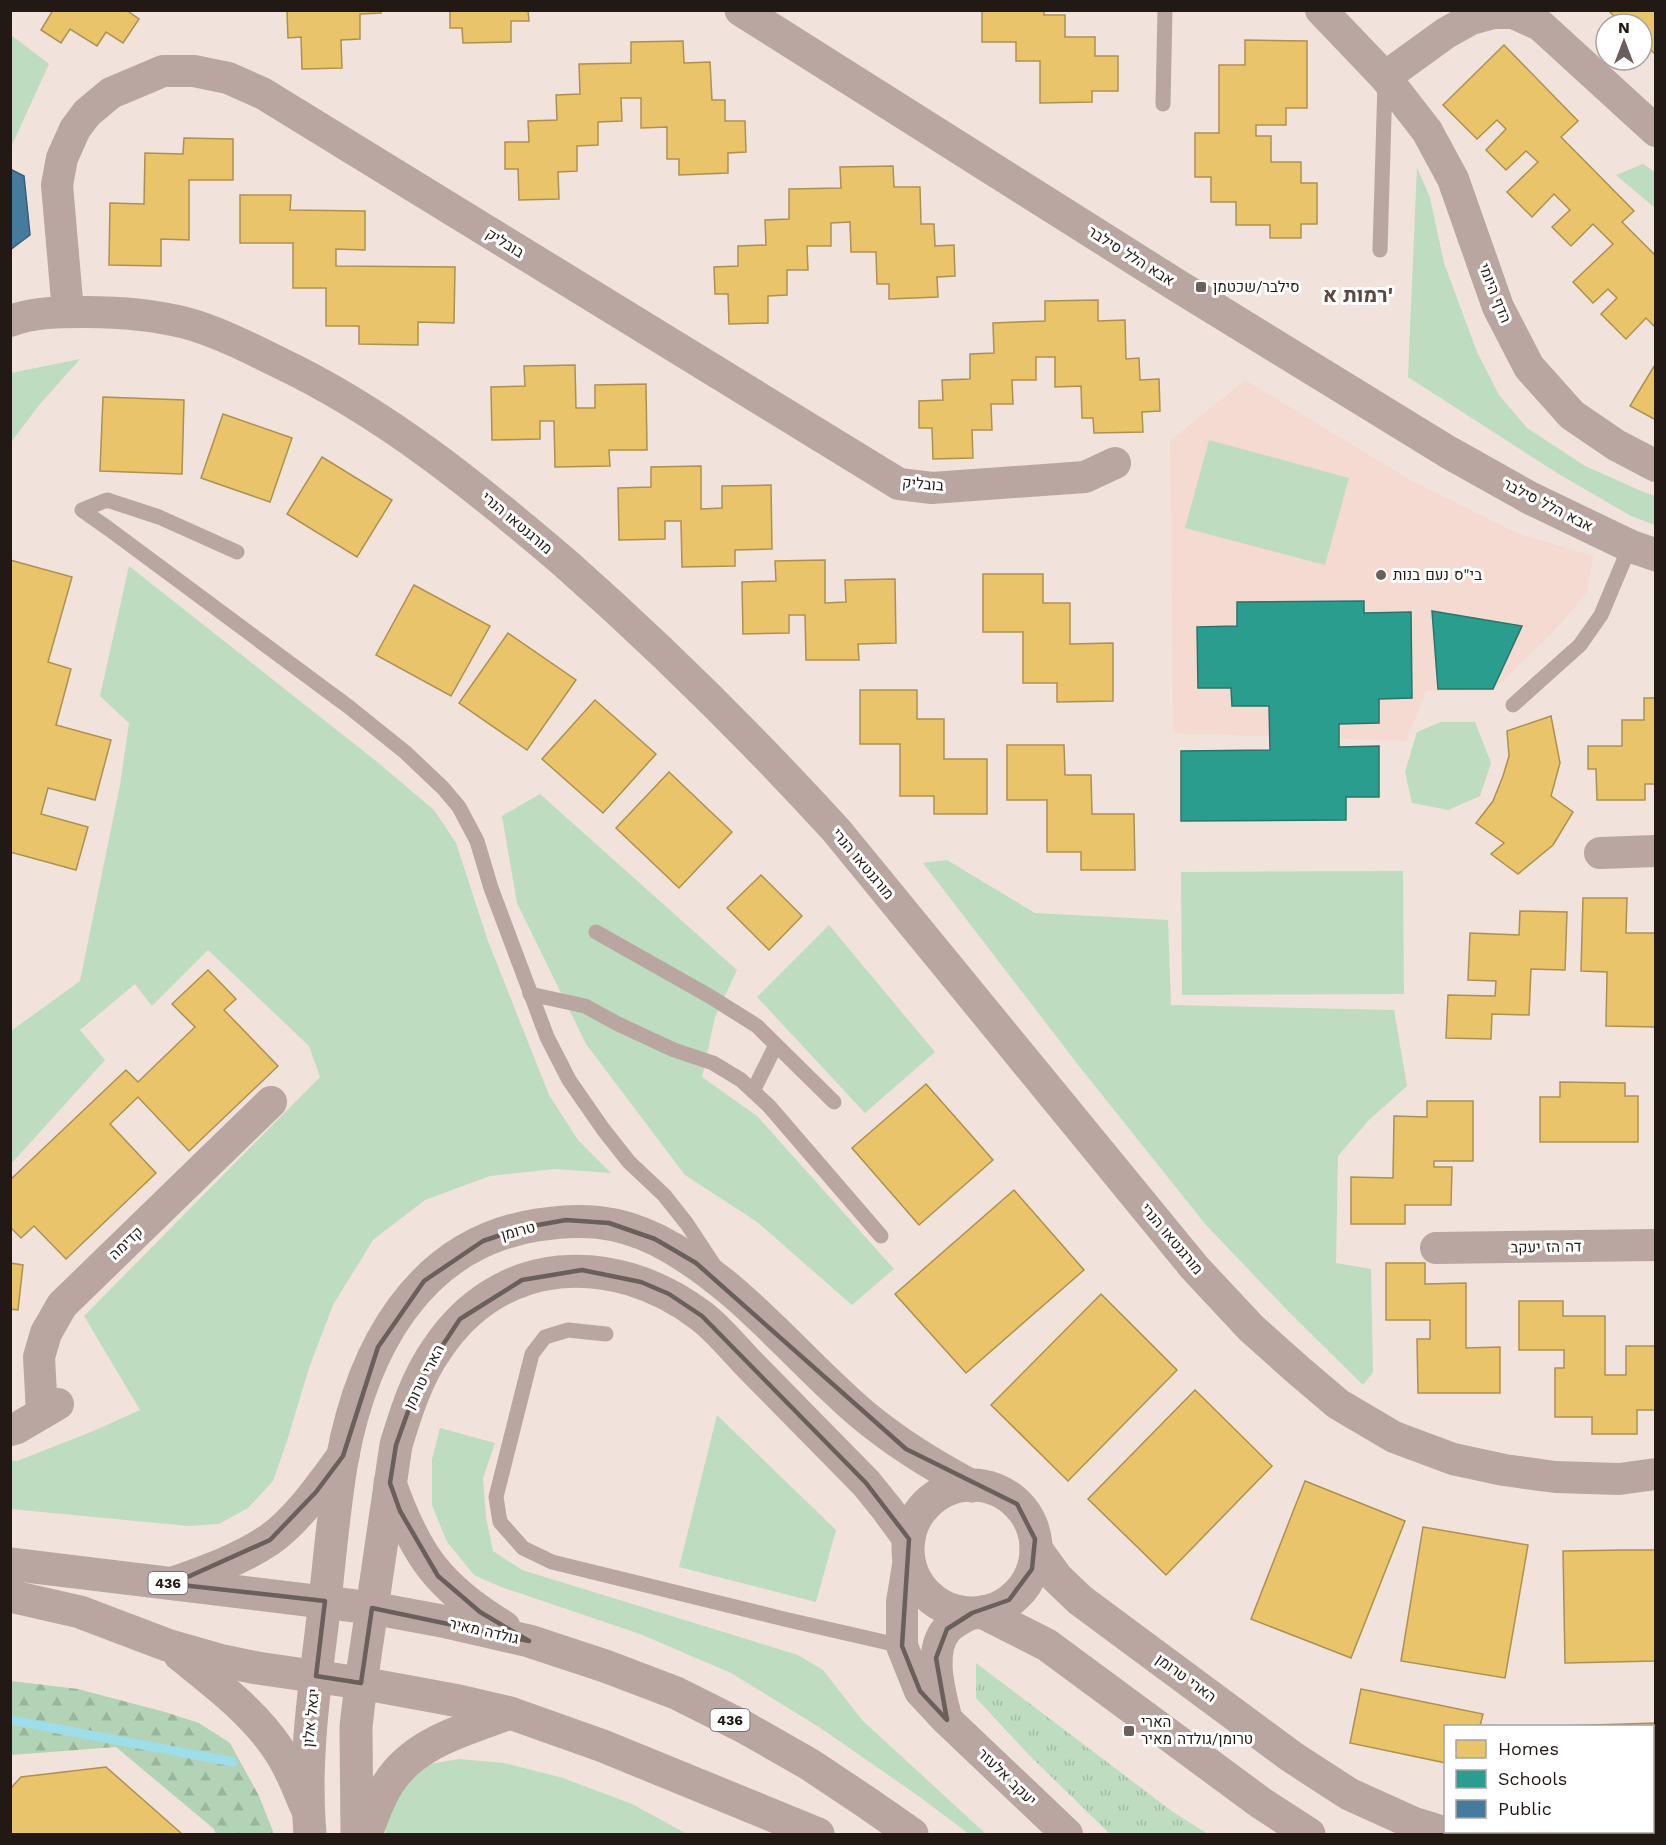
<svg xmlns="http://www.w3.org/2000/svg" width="1666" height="1845" viewBox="0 0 1666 1845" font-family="'Work Sans',Heebo,sans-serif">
  <defs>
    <pattern id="grass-tufts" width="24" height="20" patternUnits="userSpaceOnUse" patternTransform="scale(1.5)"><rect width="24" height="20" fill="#bedcc0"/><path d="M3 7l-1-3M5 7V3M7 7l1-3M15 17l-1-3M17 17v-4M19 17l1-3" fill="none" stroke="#a3bca4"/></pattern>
    <pattern id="forest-firs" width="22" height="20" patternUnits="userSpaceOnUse" patternTransform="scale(1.5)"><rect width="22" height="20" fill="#b3d3b7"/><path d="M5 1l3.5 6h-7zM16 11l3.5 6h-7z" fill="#9ab59c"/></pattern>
  </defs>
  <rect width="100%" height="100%" fill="#f1e2dc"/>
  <polygon fill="#f4dad0" points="1245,380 1412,481 1519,534 1593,556 1587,593 1551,634 1493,690 1426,691 1406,741 1173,733 1170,441"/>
  <polygon fill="url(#grass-tufts)" points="976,1663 1173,1812 1208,1834 1110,1834 1029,1755 976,1698"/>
  <polygon fill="url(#forest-firs)" points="11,1681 78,1689 165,1712 199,1723 230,1743 259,1796 274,1834 216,1834 214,1829 116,1747 11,1755"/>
  <g fill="#bedcc0">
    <polygon points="11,35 49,64 11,147"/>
    <polygon points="1643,164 1655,172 1655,208 1616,175"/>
    <polygon points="1417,167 1430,198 1444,263 1477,352 1499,395 1527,428 1585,466 1639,490 1655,496 1655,525 1631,516 1557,473 1408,377"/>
    <polygon points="80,359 40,404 11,442 11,373"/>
    <polygon points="1209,440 1349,478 1325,565 1185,528"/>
    <polygon points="129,566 376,761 434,810 456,843 488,941 549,1095 578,1140 611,1173 555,1169 490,1176 425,1200 373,1240 333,1305 309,1368 286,1444 273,1481 248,1508 219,1524 188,1526 11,1509 11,1461 17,1461 91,1432 140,1410 84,1316 320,1077 309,1046 208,950 152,1006 135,984 80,1030 105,1060 11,1164 11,1031 80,981 120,785 129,723 100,696"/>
    <polygon points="1441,722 1475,722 1491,763 1480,796 1448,810 1412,803 1405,772 1417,732"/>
    <polygon points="540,794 737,970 715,1017 702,1077 757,1116 894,1269 852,1305 757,1222 685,1175 586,1044 517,903 502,816"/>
    <polygon points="947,860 1035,913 1168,920 1171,1005 1394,1010 1407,1086 1369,1120 1338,1156 1336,1263 1371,1269 1373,1372 1363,1385 1288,1311 1206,1225 1079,1066 923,863"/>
    <polygon points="1403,871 1404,994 1182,995 1181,872"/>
    <polygon points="829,925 935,1052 865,1113 757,997"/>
    <polygon points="717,1415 836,1530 816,1602 679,1567"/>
    <polygon points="440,1428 495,1443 483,1478 486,1517 493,1551 522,1570 798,1655 823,1670 863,1721 986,1834 969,1834 917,1795 819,1727 731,1673 640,1634 501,1587 474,1575 447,1542 432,1505 432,1459"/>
    <polygon points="459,1759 504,1763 563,1778 632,1804 687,1834 385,1834 386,1824 399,1788 430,1764"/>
  </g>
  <g fill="#e9c46a" stroke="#ad9150" stroke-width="1.5">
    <polygon points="53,10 126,10 139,19 123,43 106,32 97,46 70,29 61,43 41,30"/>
    <polygon points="381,10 381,13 360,14 360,39 341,40 342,68 302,69 301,37 288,38 287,11"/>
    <polygon points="450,10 528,10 529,21 511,21 511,42 463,43 462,28 450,28"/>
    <polygon points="982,10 1044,10 1044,15 1065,15 1065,37 1095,37 1095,56 1118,56 1118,91 1092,91 1092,102 1040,103 1040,61 1016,61 1016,42 982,42"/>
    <polygon points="1608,10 1656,10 1656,55 1642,42 1642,24 1622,24"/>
    <polygon points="1245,40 1307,41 1307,108 1286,108 1286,125 1256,125 1256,136 1271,136 1271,162 1301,162 1301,183 1317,183 1317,224 1301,224 1301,238 1270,238 1270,225 1236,225 1236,202 1211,202 1211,177 1195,177 1195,133 1219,133 1219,65 1245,65"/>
    <polygon points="683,41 684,63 710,62 712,100 725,100 725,121 745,121 746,152 728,153 728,173 679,175 679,159 667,159 667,127 641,128 641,98 621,98 622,121 598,122 598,145 577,146 577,171 558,172 559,199 519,200 518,169 505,169 505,142 529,142 528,121 557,120 556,95 580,94 579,64 631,63 631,42"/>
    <polygon points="1504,45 1578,121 1561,137 1634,211 1622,222 1656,256 1656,328 1646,318 1626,339 1601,314 1617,298 1608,289 1593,303 1573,282 1613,244 1593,224 1571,246 1552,227 1570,210 1554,194 1532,217 1507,192 1538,162 1526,151 1506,170 1486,150 1506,129 1497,120 1477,139 1443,105"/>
    <polygon points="184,138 233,139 233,180 189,180 189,240 161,239 161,266 109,265 110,203 144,204 145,153 183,154"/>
    <polygon points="893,166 894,187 920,187 921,224 934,224 935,246 954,245 955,276 937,277 938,297 889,299 889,284 877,284 876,252 851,252 850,222 831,223 831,246 807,246 808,270 787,270 787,295 768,296 768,323 729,324 728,294 715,294 714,267 738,266 738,246 766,245 765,220 789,219 789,189 841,188 840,167"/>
    <polygon points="240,195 291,195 290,210 365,211 365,250 336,249 336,266 455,267 454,323 418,322 418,345 359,344 359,326 326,326 326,288 293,288 293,243 240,243"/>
    <polygon points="1098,300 1098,321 1125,320 1126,359 1139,358 1140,380 1159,379 1160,411 1142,412 1143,432 1094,433 1093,418 1082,418 1081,386 1055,387 1055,357 1036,357 1036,380 1012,380 1013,404 991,404 992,430 972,430 973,458 933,459 932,428 919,428 919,401 943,400 942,380 970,379 970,354 994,353 993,323 1045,321 1045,301"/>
    <polygon points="1656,363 1656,420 1630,406"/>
    <polygon points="575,365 576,408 595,408 595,385 646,384 647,450 609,450 610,466 555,467 554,421 540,421 540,439 492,440 491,387 525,386 524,366"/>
    <polygon points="103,397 184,400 182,474 100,471"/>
    <polygon points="223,414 292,438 270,502 201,478"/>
    <polygon points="322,457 392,500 357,557 287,514"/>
    <polygon points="701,466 701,509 722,508 722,486 771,485 772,549 735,550 735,566 682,567 681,521 665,521 665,539 619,540 618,488 651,487 651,467"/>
    <polygon points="10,560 72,577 48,662 71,669 56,725 111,740 95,800 48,788 41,814 88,827 76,870 10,852"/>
    <polygon points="825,560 825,603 846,602 845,580 895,579 896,643 858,644 859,660 806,660 805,615 789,615 789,633 743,634 742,582 776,581 775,561"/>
    <polygon points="983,574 1043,574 1043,603 1070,603 1070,644 1113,643 1113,701 1057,702 1057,683 1023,683 1023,632 983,632"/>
    <polygon points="414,585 490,626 451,696 376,655"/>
    <polygon points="508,633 576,680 527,750 459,703"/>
    <polygon points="860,690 917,690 917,719 944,719 944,759 987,759 987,814 934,814 934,796 900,796 900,744 860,744"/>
    <polygon points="1644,698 1656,698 1656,784 1645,784 1645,800 1597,800 1596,769 1588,769 1588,746 1622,746 1622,720 1644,720"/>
    <polygon points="595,700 656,754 603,813 542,759"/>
    <polygon points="1551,716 1560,763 1551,796 1573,812 1553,845 1518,874 1491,854 1504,843 1476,823 1493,801 1503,776 1509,756 1507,731"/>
    <polygon points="1007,745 1064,745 1065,775 1091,775 1092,814 1134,814 1135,870 1081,870 1081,852 1047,852 1047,800 1007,800"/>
    <polygon points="669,772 732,832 679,888 616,828"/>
    <polygon points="761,875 802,916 769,950 727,908"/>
    <polygon points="1583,898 1627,898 1626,933 1656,933 1656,1027 1606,1026 1607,972 1581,971"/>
    <polygon points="1520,911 1567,912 1565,970 1531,969 1529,1015 1492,1014 1491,1039 1446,1038 1448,995 1495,996 1496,981 1468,980 1470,933 1519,935"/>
    <polygon points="208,970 236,999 224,1010 278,1066 189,1151 138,1097 110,1124 156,1173 66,1259 34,1226 21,1238 10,1227 10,1180 126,1070 138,1082 195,1027 172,1004"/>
    <polygon points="1560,1082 1625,1083 1625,1096 1638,1096 1638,1142 1540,1142 1540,1097 1560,1097"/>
    <polygon points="926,1084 993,1160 919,1225 852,1148"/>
    <polygon points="1427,1101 1473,1101 1473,1161 1434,1161 1434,1167 1452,1167 1451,1205 1405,1205 1405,1224 1351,1224 1351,1177 1393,1178 1394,1116 1427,1117"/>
    <polygon points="1014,1190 1084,1270 966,1373 895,1294"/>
    <polygon points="10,1263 23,1265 18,1310 10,1309"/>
    <polygon points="1386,1263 1425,1263 1425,1284 1466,1283 1466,1348 1500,1347 1500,1393 1418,1393 1417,1339 1430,1339 1430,1320 1386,1320"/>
    <polygon points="1101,1294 1177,1370 1068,1481 991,1405"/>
    <polygon points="1519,1301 1563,1301 1563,1316 1605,1316 1605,1375 1626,1375 1626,1346 1656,1346 1656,1410 1637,1410 1637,1434 1592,1434 1592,1417 1555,1417 1555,1368 1564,1368 1564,1350 1519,1350"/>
    <polygon points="1195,1390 1272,1466 1166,1575 1088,1499"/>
    <polygon points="1305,1481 1405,1521 1351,1658 1251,1619"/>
    <polygon points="1423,1527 1528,1545 1505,1678 1401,1661"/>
    <polygon points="1624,1550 1656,1550 1656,1661 1565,1663 1563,1551"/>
    <polygon points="1361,1689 1483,1714 1480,1726 1446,1726 1446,1763 1350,1743"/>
    <polygon points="1656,1723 1656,1779 1652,1779 1652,1726 1561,1726"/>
    <polygon points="106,1767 182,1834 10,1834 10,1789 21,1777"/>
  </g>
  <g fill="#2a9d8f" stroke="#28756a" stroke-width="1.5">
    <polygon points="1364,601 1364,613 1411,612 1412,698 1379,699 1379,723 1339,724 1339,747 1379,746 1379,797 1346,797 1346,820 1181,821 1181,751 1270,750 1269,706 1232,706 1231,688 1198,688 1197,627 1237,626 1237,602"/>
    <polygon points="1432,611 1522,626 1493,689 1438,689"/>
  </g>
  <polygon fill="#457b9d" stroke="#3a5e74" stroke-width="1.5" points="10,169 24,176 30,235 10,250"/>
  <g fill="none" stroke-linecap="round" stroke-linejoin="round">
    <polyline stroke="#9edeeb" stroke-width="9" points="10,1720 233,1762"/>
    <g stroke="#b9a6a1" stroke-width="15">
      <polyline points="1163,104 1165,10"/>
      <polyline points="1380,250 1385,83"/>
      <polyline points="237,552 159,517 107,500 82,510 109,529 349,707 405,752 443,788 459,807 477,841 491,888 547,1037 569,1080 603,1129 629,1162 664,1195 687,1224 714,1265"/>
      <polyline points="1513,705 1580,645 1601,615 1630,546"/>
      <polyline points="596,932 711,997 757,1026 834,1102"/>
      <polyline points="530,994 585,1006 618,1024 674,1050 713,1063 741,1080 769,1106 881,1236"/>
      <polyline points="753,1091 776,1045"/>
      <polyline points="606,1334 568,1330 545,1337 532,1354 496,1497 500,1522 523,1548 552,1562 784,1619 902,1646"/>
    </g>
    <g stroke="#b9a6a1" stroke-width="32">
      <polyline points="1321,10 1385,77 1427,131 1453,179 1498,307 1529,367 1572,415 1616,445 1656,466"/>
      <polyline points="1385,77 1446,33 1471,19 1493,13 1513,13 1540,25 1656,131"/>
      <polyline points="68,312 57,185 62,158 75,129 87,113 111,93 163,71 194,71 228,78 262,93 899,484 932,488 1085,477 1115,463"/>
      <path d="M10 321C34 312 61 312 86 312 119 312 154 315 186 323 216 331 252 349 280 363 385 413 476 487 565 563 660 647 750 736 836 830L1194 1267 1251 1328 1298 1370 1338 1404 1394 1437 1453 1459 1504 1470 1555 1477 1619 1479 1656 1474"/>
      <polyline points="1600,853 1656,851"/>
      <polyline points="1436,1248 1656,1245"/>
      <polyline points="42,1413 39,1357 46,1333 62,1305 271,1102"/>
      <polyline points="10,1430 17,1428 58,1404"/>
      <polyline points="909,1559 902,1602 902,1646 920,1691 947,1720 1067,1834"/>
      <path d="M946 1717C940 1692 927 1650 948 1628 954 1622 964 1617 972 1613"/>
    </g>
    <g stroke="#b9a6a1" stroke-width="33">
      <polyline points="741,10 1178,286 1448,452 1530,498 1630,546 1656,555"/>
      <circle cx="972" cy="1549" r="64"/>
      <polyline points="1036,1549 1057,1578 1080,1600 1292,1757 1349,1794 1413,1823 1448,1834"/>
      <polyline points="982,1612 1047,1645 1261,1803 1309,1834"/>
      <path d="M310 1834C303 1756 316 1679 325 1601 330 1554 334 1507 342 1460 362 1351 417 1244 537 1225 581 1218 616 1220 657 1240 738 1281 795 1357 863 1415 898 1444 932 1465 972 1486"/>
      <path d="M357 1834 356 1727 361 1683 396 1445C406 1412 417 1377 437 1349 500 1254 613 1250 700 1315 718 1328 735 1350 751 1366 789 1405 828 1444 866 1483L887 1509 909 1539"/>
    </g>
    <g stroke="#baa6a0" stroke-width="33">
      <path d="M390 1483C415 1554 438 1587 504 1627"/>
      <polyline points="10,1564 372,1608 442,1621 529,1641 605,1666 676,1693 744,1727 809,1764 866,1802 912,1834"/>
      <path d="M176 1582C207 1571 241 1559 269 1540 298 1520 322 1484 343 1456"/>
      <polyline points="10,1596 80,1612 167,1645 223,1661 257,1668 361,1683 459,1701 510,1713 603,1746 818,1834"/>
      <path d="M180 1655C216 1684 255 1713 280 1752 292 1770 299 1791 308 1811"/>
      <path d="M366 1834C372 1817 378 1800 388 1784 414 1742 467 1729 510 1713"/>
    </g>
  </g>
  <path fill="none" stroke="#6a5f5b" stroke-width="4.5" stroke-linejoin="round" d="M566 1220 609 1223 655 1239 696 1263 906 1449 1017 1504 1035 1539 1032 1569 1009 1600 972 1613 947 1629 936 1658 947 1720 920 1691 902 1646 909 1539 866 1483 702 1316 669 1294 641 1282 582 1270 522 1280 460 1319 419 1381 396 1445 390 1483 400 1511 438 1576 480 1612 529 1641 372 1608 361 1683 316 1676 325 1601 172 1584 270 1540 316 1492 343 1456 378 1347 424 1281 483 1241 521 1228Z"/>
  <g fill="#6a5f5b" stroke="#fff" stroke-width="2">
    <rect x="1195" y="281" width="12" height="12" rx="3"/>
    <circle cx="1381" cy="575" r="6"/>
    <rect x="1123" y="1725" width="12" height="12" rx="3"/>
  </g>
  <g text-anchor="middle" stroke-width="6" stroke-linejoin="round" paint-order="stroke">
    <g fill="#fff" stroke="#645e5b" stroke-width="1.5">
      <rect x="148.5" y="1572" width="39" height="22" rx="4.5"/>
      <rect x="710.5" y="1709" width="39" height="22" rx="4.5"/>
    </g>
    <g font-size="14" font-weight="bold" fill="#221915">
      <text x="168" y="1588">436</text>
      <text x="730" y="1725">436</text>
    </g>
    <g font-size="15" fill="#221915" stroke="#fff">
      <text transform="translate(505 243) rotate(32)" y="5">בובליק</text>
      <text transform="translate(1131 256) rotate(32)" y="5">אבא הלל סילבר</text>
      <text transform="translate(1495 293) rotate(68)" y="5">הדף היומי</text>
      <text transform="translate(923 484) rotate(5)" y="5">בובליק</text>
      <text transform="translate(1548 505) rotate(27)" y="5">אבא הלל סילבר</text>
      <text transform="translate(517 523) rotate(40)" y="5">מורגנטאו הנרי</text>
      <text transform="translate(863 864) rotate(50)" y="5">מורגנטאו הנרי</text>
      <text transform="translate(518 1231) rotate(-15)" y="5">טרומן</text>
      <text transform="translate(1172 1239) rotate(50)" y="5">מורגנטאו הנרי</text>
      <text transform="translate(126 1243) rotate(-44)" y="5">קדימה</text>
      <text transform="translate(1546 1247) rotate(-1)" y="5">דה הז יעקב</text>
      <text transform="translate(424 1377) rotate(-63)" y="5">הארי טרומן</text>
      <text transform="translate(484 1631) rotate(13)" y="5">גולדה מאיר</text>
      <text transform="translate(1186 1678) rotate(36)" y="5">הארי טרומן</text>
      <text transform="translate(311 1718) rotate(-84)" y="5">יגאל אלון</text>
      <text transform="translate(1007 1777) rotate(44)" y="5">יעקב אלעזר</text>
    </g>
    <g font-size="15" fill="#221915" stroke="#fff" text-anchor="start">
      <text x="1213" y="292">סילבר/שכטמן</text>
      <text x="1393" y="580">בי"ס נעם בנות</text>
      <text x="1141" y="1727">הארי<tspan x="1141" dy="17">טרומן/גולדה מאיר</tspan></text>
    </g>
    <g font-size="21" font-weight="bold" fill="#5e473e" stroke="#fff">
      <text x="1358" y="302">רמות א'</text>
    </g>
  </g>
  <rect width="1666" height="1845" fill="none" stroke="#221915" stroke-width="24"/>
  <rect x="1444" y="1725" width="210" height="108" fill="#ffffff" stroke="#a7a3a1" stroke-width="1.5"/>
  <rect x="1456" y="1740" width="30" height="18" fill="#e9c46a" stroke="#a7a3a1" stroke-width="1.5"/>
  <text x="1498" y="1755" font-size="18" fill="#221915">Homes</text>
  <rect x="1456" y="1770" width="30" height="18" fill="#2a9d8f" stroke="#a7a3a1" stroke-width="1.5"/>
  <text x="1498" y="1785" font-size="18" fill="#221915">Schools</text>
  <rect x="1456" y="1800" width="30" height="18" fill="#457b9d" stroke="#a7a3a1" stroke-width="1.5"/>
  <text x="1498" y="1815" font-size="18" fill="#221915">Public</text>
  <g transform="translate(1624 42)"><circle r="28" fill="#ffffff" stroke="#a7a3a1" stroke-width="1.5"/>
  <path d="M0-4.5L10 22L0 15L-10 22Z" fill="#6a5f5b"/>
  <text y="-9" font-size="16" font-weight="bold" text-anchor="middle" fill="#221915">N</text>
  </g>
</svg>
